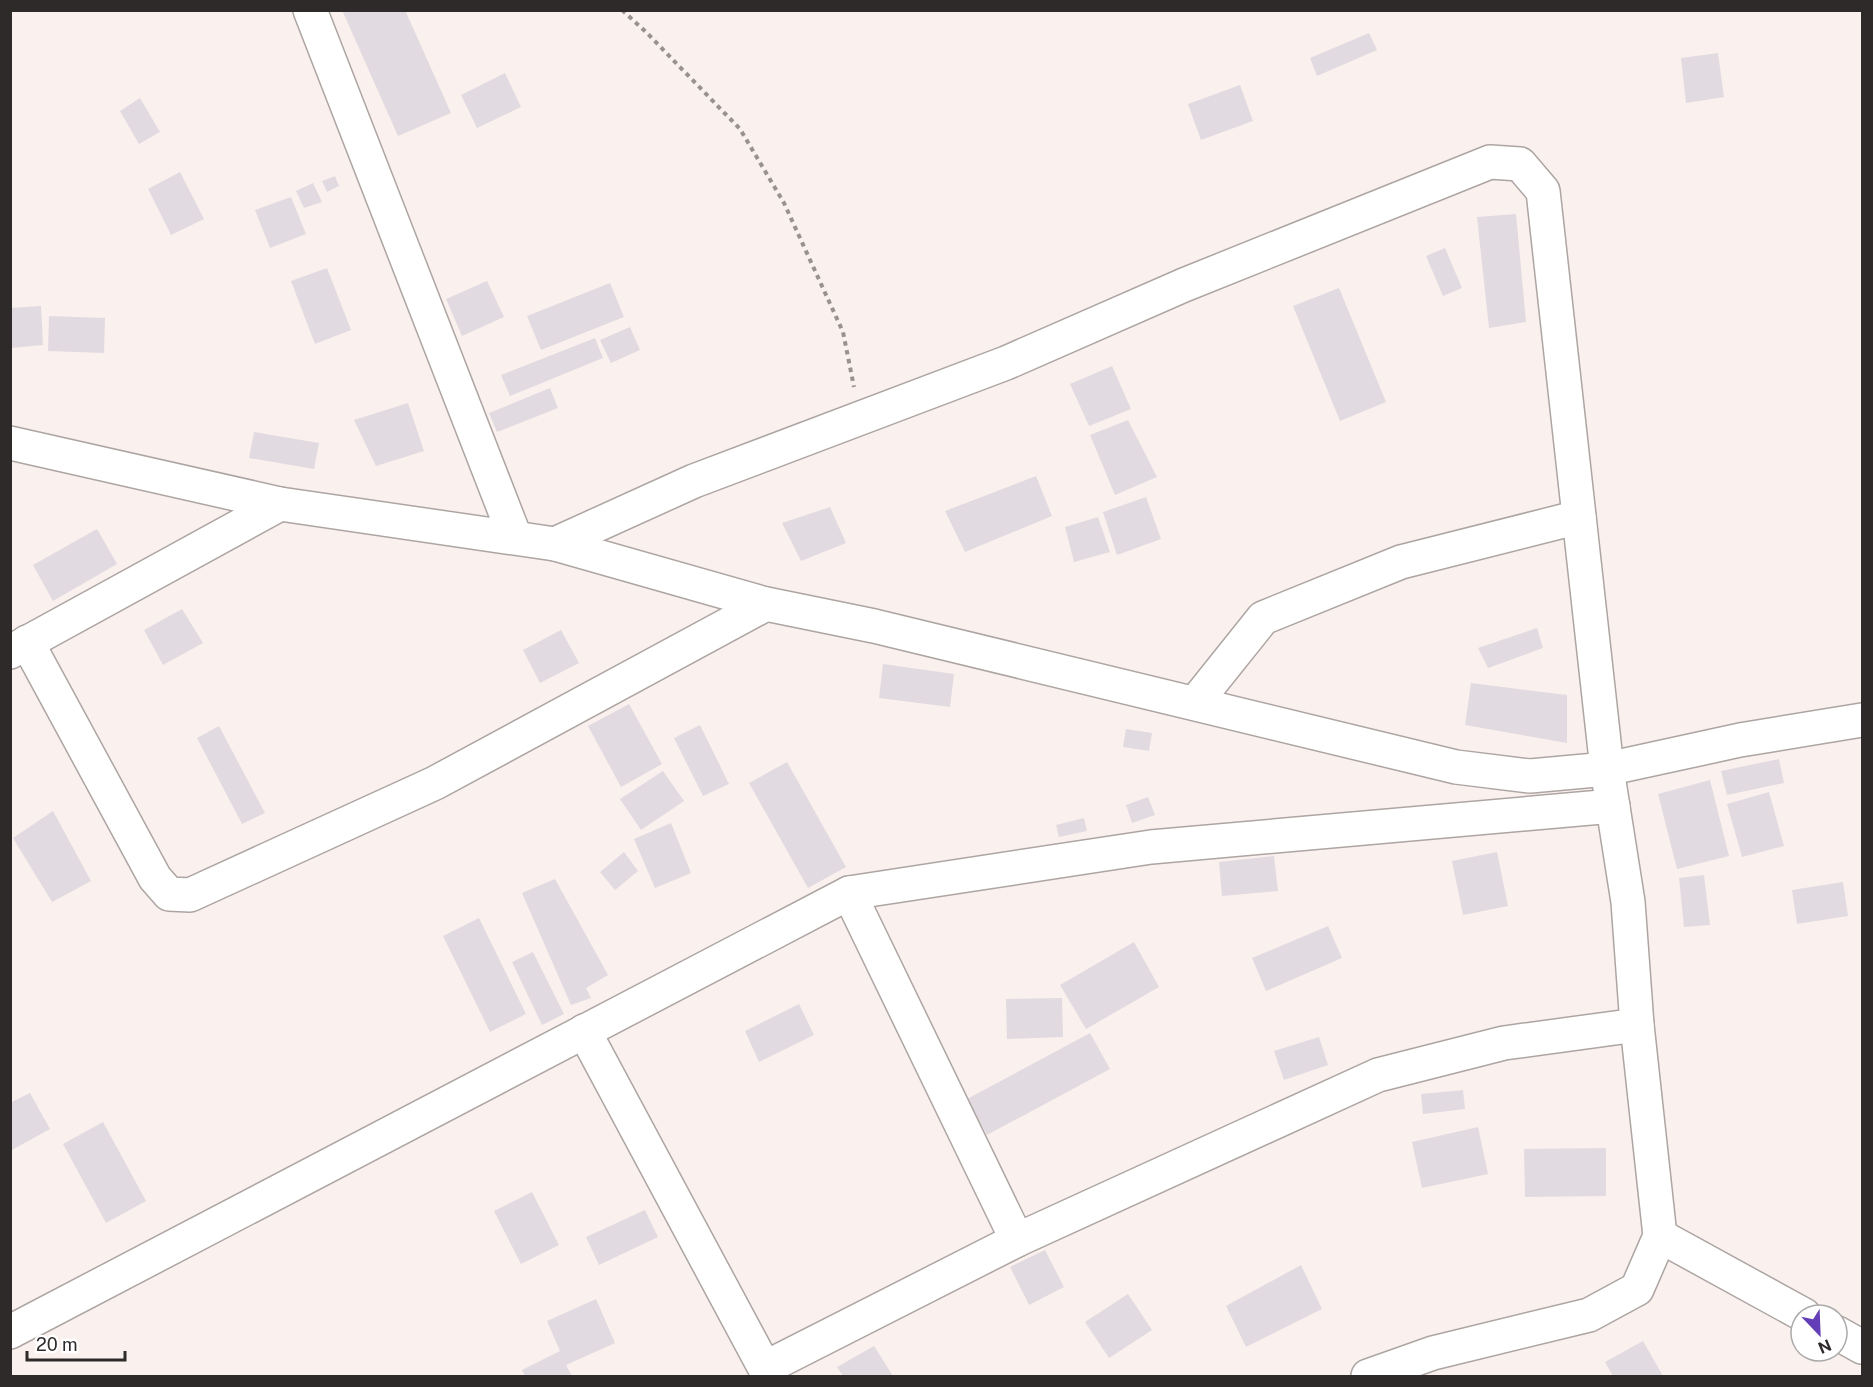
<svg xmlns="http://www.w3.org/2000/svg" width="1873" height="1387" viewBox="0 0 1873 1387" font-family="'Public Sans',sans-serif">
  <rect width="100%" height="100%" fill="#faf1ee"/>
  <g fill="#e1dae0">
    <polygon points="342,10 405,10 451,113 398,136"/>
    <polygon points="1369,33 1377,50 1317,76 1310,58"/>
    <polygon points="1718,53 1724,97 1686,103 1681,58"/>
    <polygon points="505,73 521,107 477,128 461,95"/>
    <polygon points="1240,85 1253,121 1201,140 1188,104"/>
    <polygon points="140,98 160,132 139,144 120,111"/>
    <polygon points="180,172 204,219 171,235 148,189"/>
    <polygon points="335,176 339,186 327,192 322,181"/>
    <polygon points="313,183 322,202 304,208 296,191"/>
    <polygon points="291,197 306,234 270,248 255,210"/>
    <polygon points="1516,214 1526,322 1489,328 1477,217"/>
    <polygon points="1445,248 1462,288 1443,296 1426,256"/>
    <polygon points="327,268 351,330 315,344 291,281"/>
    <polygon points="487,281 504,317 462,336 446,299"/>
    <polygon points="610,283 624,317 541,350 527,316"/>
    <polygon points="1339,288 1386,402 1340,421 1293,306"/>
    <polygon points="41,306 43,345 11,348 10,308"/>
    <polygon points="49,316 105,318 104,353 48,351"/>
    <polygon points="630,327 640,350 611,363 600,340"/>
    <polygon points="595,338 603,358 510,396 501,375"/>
    <polygon points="1112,366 1131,409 1089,426 1070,384"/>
    <polygon points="550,388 558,408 497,432 489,413"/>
    <polygon points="408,403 424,451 376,466 354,420"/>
    <polygon points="1128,420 1157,477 1115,495 1090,435"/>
    <polygon points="254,432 319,443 314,469 249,458"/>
    <polygon points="1036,476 1052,516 965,552 945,511"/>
    <polygon points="1146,497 1161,539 1117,555 1103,512"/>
    <polygon points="830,507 846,543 801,561 782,523"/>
    <polygon points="1098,517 1110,552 1074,562 1065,527"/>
    <polygon points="97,529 117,564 53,601 33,565"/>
    <polygon points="182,609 203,643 163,665 144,630"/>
    <polygon points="1537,628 1543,648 1488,668 1478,648"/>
    <polygon points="561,630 579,663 540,683 523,650"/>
    <polygon points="883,664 954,674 950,707 879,698"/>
    <polygon points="1471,683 1567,695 1567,743 1465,725"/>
    <polygon points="629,704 662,764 621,787 588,726"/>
    <polygon points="700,725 729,784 703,796 674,738"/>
    <polygon points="219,726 265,813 242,824 197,738"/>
    <polygon points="1126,729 1152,733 1149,751 1123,747"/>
    <polygon points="1779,759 1784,783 1727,795 1721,771"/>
    <polygon points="787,762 846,867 808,888 749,783"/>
    <polygon points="663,771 684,801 641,830 620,799"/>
    <polygon points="1710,780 1729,856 1677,869 1658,794"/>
    <polygon points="1769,792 1784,846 1742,857 1727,804"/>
    <polygon points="1148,797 1155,815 1132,823 1126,805"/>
    <polygon points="53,811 91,881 52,902 13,838"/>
    <polygon points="1084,818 1087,831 1059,837 1056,825"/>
    <polygon points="671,823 691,873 655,888 634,839"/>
    <polygon points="624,852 638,871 615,890 600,872"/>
    <polygon points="1497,852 1508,906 1463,915 1452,861"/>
    <polygon points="1274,856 1278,891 1222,896 1219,862"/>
    <polygon points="1704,875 1710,925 1684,927 1679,878"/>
    <polygon points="555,879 608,975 586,988 591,998 571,1005 522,893"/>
    <polygon points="1843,882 1848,916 1797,924 1792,890"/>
    <polygon points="479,918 526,1014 490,1032 443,936"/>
    <polygon points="1328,926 1342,958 1266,991 1252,958"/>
    <polygon points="1134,942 1159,987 1086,1029 1060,985"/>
    <polygon points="533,952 564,1014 542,1025 512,962"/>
    <polygon points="1062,998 1063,1037 1007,1039 1006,999"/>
    <polygon points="799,1004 814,1035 759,1062 745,1031"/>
    <polygon points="1090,1033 1110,1069 987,1135 967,1099"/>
    <polygon points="1319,1037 1328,1065 1284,1080 1274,1051"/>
    <polygon points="1463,1090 1465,1109 1423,1114 1421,1094"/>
    <polygon points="30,1093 50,1129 10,1151 10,1103"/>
    <polygon points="103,1122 146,1201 106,1223 63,1144"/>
    <polygon points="1478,1127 1488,1174 1422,1188 1412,1142"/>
    <polygon points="1606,1148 1606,1196 1525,1197 1524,1149"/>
    <polygon points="532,1192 559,1245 521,1264 494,1211"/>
    <polygon points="645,1210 658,1237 599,1265 586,1237"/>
    <polygon points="1045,1250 1064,1287 1029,1305 1010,1267"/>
    <polygon points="1301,1265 1322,1309 1246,1347 1226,1306"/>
    <polygon points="1128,1294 1152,1330 1109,1358 1085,1322"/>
    <polygon points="596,1299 615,1343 566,1365 572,1376 525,1376 522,1370 560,1351 547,1321"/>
    <polygon points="1643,1341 1663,1376 1613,1376 1605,1362"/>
    <polygon points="874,1346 893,1376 843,1376 837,1367"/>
  </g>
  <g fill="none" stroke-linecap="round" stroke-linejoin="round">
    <defs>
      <g id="minor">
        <polyline points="310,10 515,537"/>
        <polyline points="10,443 280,504 555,544 766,604 874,626 1456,767 1530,776 1607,769 1740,740 1862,720"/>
        <polyline points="555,544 694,481 1006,363 1184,285 1490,162 1520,164 1543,191 1607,769 1628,902 1637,1025 1660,1236 1637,1289 1589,1315 1433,1353 1368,1376"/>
        <polyline points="27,642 155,878 169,894 190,895 435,783 766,604"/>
        <polyline points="10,652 280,504"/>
        <polyline points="1195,703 1263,618 1401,562 1579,517"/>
        <polyline points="849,893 1017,1240"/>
        <polyline points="584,1031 769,1376"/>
        <polyline points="1660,1236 1804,1315"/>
        <polyline points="10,1332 849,893 1151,847 1613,806"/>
        <polyline points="1837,1333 1862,1347"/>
        <polyline points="765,1368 1017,1240 1378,1075 1504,1043 1637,1025"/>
      </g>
    </defs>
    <use href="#minor" stroke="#ada5a2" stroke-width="36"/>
    <polyline stroke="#97918f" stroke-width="4" stroke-dasharray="4.5 4.5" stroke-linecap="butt" points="622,10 646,32 740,129 784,203 843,332 854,387"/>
    <use href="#minor" stroke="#fff" stroke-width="33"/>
  </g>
  <rect width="1873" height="1387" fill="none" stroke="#2d2a29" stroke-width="24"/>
  <g transform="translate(1819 1333) rotate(157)"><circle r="28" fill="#ffffff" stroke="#abaaa9" stroke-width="1.5"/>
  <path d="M0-4.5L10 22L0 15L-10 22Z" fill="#633eb6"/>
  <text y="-9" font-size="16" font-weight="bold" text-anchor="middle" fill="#2d2a29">N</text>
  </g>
  <path d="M27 1351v9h98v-9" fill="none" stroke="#2d2a29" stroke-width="3"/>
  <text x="36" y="1351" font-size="18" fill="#2d2a29" stroke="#ffffff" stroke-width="4.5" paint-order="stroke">20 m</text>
</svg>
